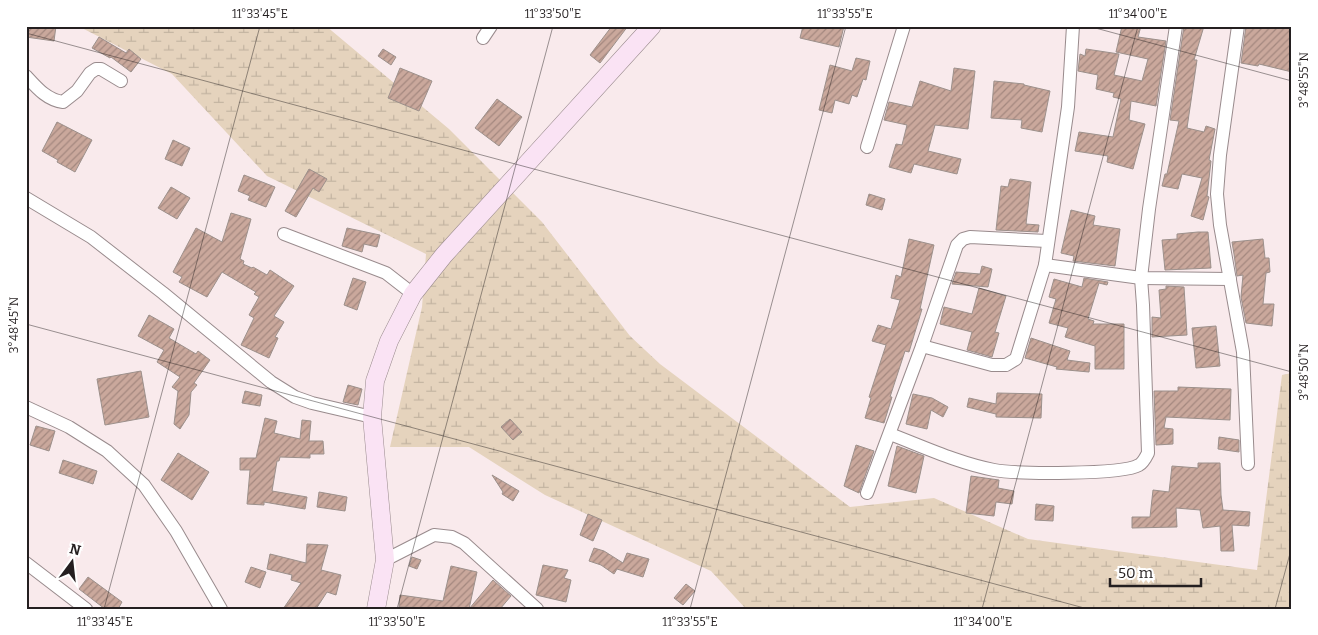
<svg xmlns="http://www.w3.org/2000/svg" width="1318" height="635" viewBox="0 0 1318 635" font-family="Bitter,serif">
  <defs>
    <pattern id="wetland-marsh" width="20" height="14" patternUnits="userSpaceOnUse" patternTransform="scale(1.25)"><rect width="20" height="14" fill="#e5d3bd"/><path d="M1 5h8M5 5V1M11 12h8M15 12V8" fill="none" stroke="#c4b5a2"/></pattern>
    <pattern id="building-hatch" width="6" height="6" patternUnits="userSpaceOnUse" patternTransform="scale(1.25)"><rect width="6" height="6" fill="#caa89c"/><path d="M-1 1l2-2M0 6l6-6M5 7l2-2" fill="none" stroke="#a4887f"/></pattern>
  </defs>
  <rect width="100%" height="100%" fill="#f9eaec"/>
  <polygon fill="url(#wetland-marsh)" points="78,26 326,26 449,129 542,222 630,336 660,364 850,507 934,498 1028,539 1257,570 1282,375 1292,373 1292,609 746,609 711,571 545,495 469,447 390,447 422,307 426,254 267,176 172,74"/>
  <g fill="url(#building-hatch)" stroke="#9c908b">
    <polygon points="26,26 56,26 54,41 26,37"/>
    <polygon points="612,26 628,26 600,63 590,55"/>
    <polygon points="803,26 844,26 839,47 800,38"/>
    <polygon points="1122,26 1141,26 1138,37 1166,41 1156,106 1131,101 1129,120 1145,124 1133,169 1107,162 1108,156 1075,151 1079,132 1113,137 1121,99 1113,97 1114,93 1096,89 1098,75 1078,71 1080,54 1085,56 1086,49 1119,54 1114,75 1142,81 1148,59 1116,52"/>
    <polygon points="1184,26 1204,26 1194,60 1197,60 1187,128 1204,132 1206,126 1215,129 1209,160 1211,161 1207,196 1209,197 1203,220 1191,216 1202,178 1182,174 1178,189 1162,186 1165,174 1167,174 1179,121 1170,120"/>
    <polygon points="1246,26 1292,26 1292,72 1259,64 1258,66 1241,63"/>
    <polygon points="99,37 126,53 129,49 141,59 131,72 111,57 110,58 92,48"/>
    <polygon points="383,49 396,57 391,65 378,56"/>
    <polygon points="856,58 870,61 866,80 863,79 857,97 852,95 849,104 835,100 832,113 819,110 830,65 852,71"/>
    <polygon points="400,68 432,81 419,111 388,98"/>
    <polygon points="954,68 975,71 968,129 935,125 928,151 961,159 957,174 914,164 911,173 889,167 896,144 902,145 907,125 884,120 889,102 912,107 920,81 951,91"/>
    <polygon points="994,81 1024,84 1024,85 1050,91 1042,132 1021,128 1022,120 991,118"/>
    <polygon points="497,99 522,117 499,146 475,128"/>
    <polygon points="57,122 92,140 75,172 57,162 58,160 42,151"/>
    <polygon points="173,140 190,148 182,166 165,159"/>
    <polygon points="309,169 327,179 319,192 313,188 296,217 285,211"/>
    <polygon points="244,175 275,187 266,207 248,200 250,196 238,191"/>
    <polygon points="1010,179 1031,182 1026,224 1039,225 1038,232 996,230 1001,186 1008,187"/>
    <polygon points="171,187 190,198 177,219 158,208"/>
    <polygon points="869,194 885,199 882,210 866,205"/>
    <polygon points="1071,210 1095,216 1093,225 1120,229 1115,266 1073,261 1074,256 1061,253"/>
    <polygon points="231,213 251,219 240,259 244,261 243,264 252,268 253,267 267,275 270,270 294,286 274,316 284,322 275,337 278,338 269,358 241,345 254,318 249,315 259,297 254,294 256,292 222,272 207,297 179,282 182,277 173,272 196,228 222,242"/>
    <polygon points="347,228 380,235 377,247 364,244 362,252 342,246"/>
    <polygon points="1198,232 1208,232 1211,268 1165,270 1162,240 1177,239 1177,234"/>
    <polygon points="909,239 934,245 920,309 922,309 909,352 905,351 890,397 892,397 884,423 865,418 871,398 869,397 886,345 872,341 878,325 891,329 900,300 891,298 896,275 901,277"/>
    <polygon points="1263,239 1265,258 1269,258 1270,272 1266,273 1263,304 1274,304 1272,326 1246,323 1241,297 1243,275 1237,276 1234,254 1232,242"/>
    <polygon points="982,266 992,269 988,287 952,284 956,272 980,274"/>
    <polygon points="353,278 366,282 357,310 344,305"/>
    <polygon points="1084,278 1108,282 1107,285 1099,283 1088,319 1094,321 1093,324 1124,324 1124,369 1095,369 1095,346 1065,337 1068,328 1049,323 1056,299 1049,297 1054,279 1082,287"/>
    <polygon points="1166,286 1184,287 1187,335 1152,337 1152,317 1161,318 1159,290 1166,289"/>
    <polygon points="979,288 1006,296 995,332 999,333 992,357 967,350 972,332 940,324 944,307 972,314"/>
    <polygon points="149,315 174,329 169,338 196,354 198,351 210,360 194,383 197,385 191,392 189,415 180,429 174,424 178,391 172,387 180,377 157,362 164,350 138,336"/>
    <polygon points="1216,326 1220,366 1196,368 1192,328"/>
    <polygon points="1031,338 1070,351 1067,360 1090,363 1089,372 1056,369 1057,367 1025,358"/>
    <polygon points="141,371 149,417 105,425 97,379"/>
    <polygon points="348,385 362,389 358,405 343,402"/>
    <polygon points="1178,387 1231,389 1230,420 1166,417 1164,428 1173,429 1173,444 1156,445 1154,391 1178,391"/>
    <polygon points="245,391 262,395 260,406 242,403"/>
    <polygon points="997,393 1042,394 1041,418 996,417 996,414 967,407 969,398 996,404"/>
    <polygon points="913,394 932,398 948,407 943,417 931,410 927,429 906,424"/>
    <polygon points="265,418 277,421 274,433 300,439 302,420 311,421 309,441 323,441 324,454 310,454 310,458 280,457 279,461 277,461 272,491 307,497 305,509 264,502 264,505 247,504 250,470 240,470 240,458 256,458"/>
    <polygon points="510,419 522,432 513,440 501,427"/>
    <polygon points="36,426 55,431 49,451 30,445"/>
    <polygon points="1219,437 1239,440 1239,452 1218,449"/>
    <polygon points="856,445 874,451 859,493 844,486"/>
    <polygon points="897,446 924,456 916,493 888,486"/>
    <polygon points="178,453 209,472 192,500 161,480"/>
    <polygon points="63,460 97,471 93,484 59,473"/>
    <polygon points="1198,463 1220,463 1221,495 1223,510 1250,512 1249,526 1232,525 1234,551 1221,551 1220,526 1203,528 1200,510 1176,508 1177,527 1132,528 1132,517 1150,517 1153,490 1169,492 1172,466 1198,468"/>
    <polygon points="492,475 519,491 513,501 502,494 503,492"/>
    <polygon points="971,476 999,480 998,488 1014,491 1012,504 996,502 994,516 966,513"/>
    <polygon points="319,492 347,497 345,511 317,507"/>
    <polygon points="1036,504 1054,506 1053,521 1035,520"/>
    <polygon points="588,514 602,520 593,541 580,535"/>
    <polygon points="307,544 328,545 321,570 341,575 336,595 327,592 316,609 283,609 301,583 291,580 292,575 267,569 270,554 306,563"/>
    <polygon points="594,548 604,551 623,563 627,553 649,559 643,577 617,569 614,574 601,565 589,561"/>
    <polygon points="412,557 421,560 417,569 409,566"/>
    <polygon points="543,565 568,570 564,578 571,580 566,602 536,595"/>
    <polygon points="451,566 477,572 469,609 399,607 400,595 443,601"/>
    <polygon points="251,567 266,572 260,588 245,582"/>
    <polygon points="88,577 122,602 118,609 105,609 79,589"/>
    <polygon points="493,580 511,596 500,609 469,609"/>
    <polygon points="686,584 695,591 683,605 674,598"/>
  </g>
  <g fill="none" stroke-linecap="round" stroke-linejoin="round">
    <defs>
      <g id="street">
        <polyline points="1238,26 1220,155 1217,194 1220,225 1243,352 1248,464"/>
        <polyline points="483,38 491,26"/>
        <path d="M26 76C37 88 47 100 63 102L77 91 90 73 96 69H101L121 81"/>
        <polyline points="867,147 904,26"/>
        <polyline points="26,198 91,237 163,293 271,382 295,397 312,403 372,417"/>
        <polyline points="284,234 386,273 413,294"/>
        <polyline points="1045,265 1141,278 1230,279"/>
        <polyline points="922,346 992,365 1006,365 1016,359 1045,265 1068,107 1073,26"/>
        <polyline points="26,407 69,427 107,451 144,485 176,531 221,609"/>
        <path d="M890 434C924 447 958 463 994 470 1016 474 1122 475 1139 465 1143 463 1146 457 1148 453L1143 305 1141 278 1149 209 1176 26"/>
        <polyline points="867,493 922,346 957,245 963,239 970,237 1047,241"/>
        <polyline points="385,560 434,535 452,537 464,543 537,609"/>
        <polyline points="26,563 86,609"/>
      </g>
      <polyline id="secondary" points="376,609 385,560 372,417 375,381 389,341 413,294 444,255 652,26"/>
    </defs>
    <use href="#street" stroke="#998b8d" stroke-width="14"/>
    <use href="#secondary" stroke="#998b8d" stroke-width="19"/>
    <use href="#street" stroke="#fff" stroke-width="12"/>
    <use href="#secondary" stroke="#fae3f4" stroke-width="18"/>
  </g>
  <path fill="none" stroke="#241f20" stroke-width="1" stroke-opacity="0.45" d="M1088 26 1292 81M26 33 1292 372M26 324 1088 609M104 609 260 26M397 609 553 26M690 609 846 26M982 609 1138 26M1275 609 1292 546"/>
  <rect width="1318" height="635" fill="none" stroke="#ffffff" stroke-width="55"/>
  <g transform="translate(72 562) rotate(15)" stroke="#ffffff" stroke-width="4" paint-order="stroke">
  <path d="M0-4L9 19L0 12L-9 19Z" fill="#241f20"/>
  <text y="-8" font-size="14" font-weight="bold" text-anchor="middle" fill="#241f20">N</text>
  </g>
  <path d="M1110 578v8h91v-8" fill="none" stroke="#241f20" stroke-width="2.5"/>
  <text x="1118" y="578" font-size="15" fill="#241f20" stroke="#ffffff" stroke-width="4" paint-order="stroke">50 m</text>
  <rect x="28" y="28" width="1262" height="580" fill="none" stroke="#241f20" stroke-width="2"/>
  <g font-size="12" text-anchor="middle" fill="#241f20">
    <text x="260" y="18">11°33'45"E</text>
    <text x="553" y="18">11°33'50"E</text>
    <text x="845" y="18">11°33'55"E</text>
    <text x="1138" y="18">11°34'00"E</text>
    <text transform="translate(1304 80) rotate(-90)" y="4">3°48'55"N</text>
    <text transform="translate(14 325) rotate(-90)" y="4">3°48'45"N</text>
    <text transform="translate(1304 372) rotate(-90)" y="4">3°48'50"N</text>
    <text x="105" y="626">11°33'45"E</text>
    <text x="397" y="626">11°33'50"E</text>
    <text x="690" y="626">11°33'55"E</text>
    <text x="983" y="626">11°34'00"E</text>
  </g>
</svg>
